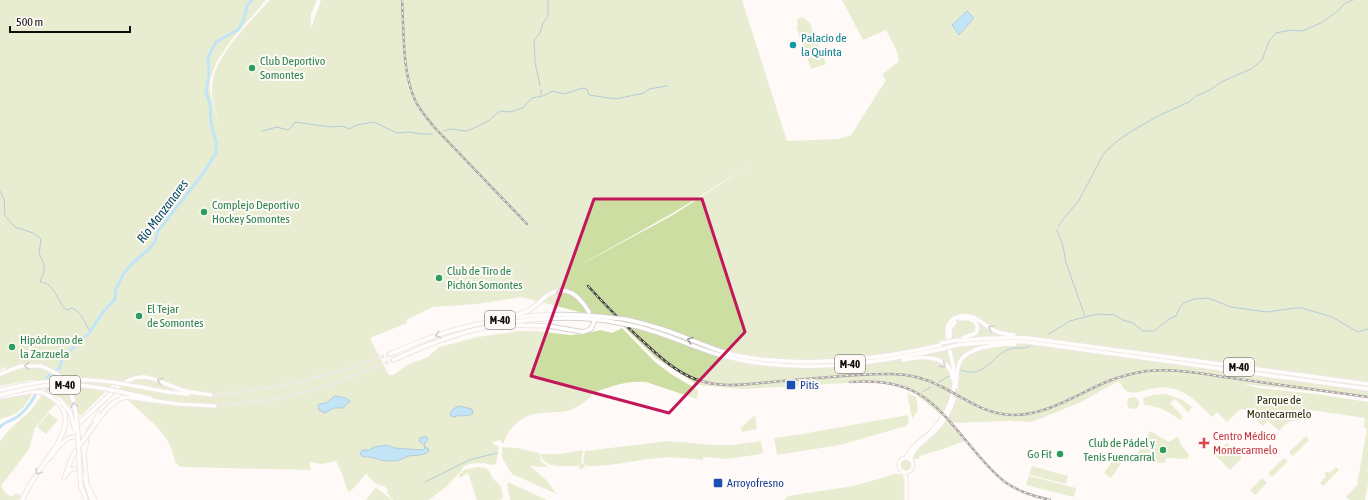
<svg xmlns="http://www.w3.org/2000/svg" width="1368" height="500" viewBox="0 0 1368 500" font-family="'Asap Condensed',sans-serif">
  <rect width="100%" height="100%" fill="#fffaf8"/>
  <g fill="#cddea3" fill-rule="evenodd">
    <path d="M0 0H266L232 39 217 61 210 80V91L219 128C217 114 211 99 212 85 214 56 251 21 270 0H317L311 14V28L321 0H742L787 141 838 139 851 135 886 80 882 75 895 64 898 63C901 54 890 39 886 30L863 40 842 0H1368V397L1243 384 1259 388 1316 394 1368 402V484L1365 500H1350L1346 497 1357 485 1367 428H1364L1365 418 1310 410 1299 421C1289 419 1285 425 1279 431L1268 421 1263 426 1247 410 1241 409 1227 422 1217 412 1212 417C1201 406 1191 394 1175 389 1169 388 1163 387 1157 388 1148 388 1134 396 1127 391 1123 389 1121 384 1119 381L1081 402 1032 422 1009 421 951 423 907 387 879 381 743 389 698 385 656 358 619 322 521 297 477 304 433 307 406 320 407 323 370 338 389 375H393L409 364 428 357 439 347 478 337 518 331H535L570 335 583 334 601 330 612 333 622 328 655 362 671 374 698 390 697 399 646 382C627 380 608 387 591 394V397C584 402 576 409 567 411 557 413 546 412 535 414 519 417 508 429 503 444L500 440 493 442V444L498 446 499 448 496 464 492 465C482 463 471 461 462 468V470L447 486 429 500H393L387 493 388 491C384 484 384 487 377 484 373 482 370 477 366 474L350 492 347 489 342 474 336 461 322 464 309 462 311 470 181 467 175 462C170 432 148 420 128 400 123 395 120 388 116 381L81 416 60 398 45 391 50 382 32 380 0 386V377L7 366 0 370ZM753 163 673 215 573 269 673 213Z"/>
    <polygon points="803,17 810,23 826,64 811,69 796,26 798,25 797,21 799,18"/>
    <path d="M907 393 916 397C918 407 920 412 912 418Z"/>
    <path d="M29 394H32C28 401 23 410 15 414 10 417 5 416 0 420V399Z"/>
    <polygon points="43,394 57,402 35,428 29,449 1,486 5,493 12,497 16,493 21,496 18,500 0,500 0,441 11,428 30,411"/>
    <path d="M1165 394 1181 399 1192 407 1188 412 1175 399 1170 403 1183 417 1180 420C1168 411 1158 406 1144 405L1143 398 1153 395Z"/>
    <circle cx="1133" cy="403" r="6"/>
    <polygon points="49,413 58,420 46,434 37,427"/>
    <polygon points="755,415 757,429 742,432 741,428"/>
    <polygon points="908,415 909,422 906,426 840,445 777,455 774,438 802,434"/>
    <polygon points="946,420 951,424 951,425 965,441 940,450 919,456 919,459 915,459 913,457 915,451 936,433"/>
    <polygon points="1150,431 1169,442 1178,436 1181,445 1189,454 1188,459 1166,458 1165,463 1149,462 1149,459 1137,457 1136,456"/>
    <polygon points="1306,436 1309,440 1293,456 1289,452"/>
    <path d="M669 441 714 445H732L761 441 763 452 761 454 727 459 703 457V460C688 458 674 457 659 458 634 460 611 467 586 466L583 462 585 451Z"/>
    <polygon points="1227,443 1242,458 1230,470 1215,455"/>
    <polygon points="502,447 517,448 539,453 541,461 547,466 547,467 530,466 546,480 557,494 512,474 502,458"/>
    <path d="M583 450 581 463 583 464 585 466 582 469 579 468V464L578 466C565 466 544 469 540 454H559Z"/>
    <polygon points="1115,457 1122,462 1111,478 1104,473"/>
    <polygon points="1284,458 1288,461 1272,477 1268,473"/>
    <circle cx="906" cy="465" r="6"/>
    <polygon points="1032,466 1068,476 1066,484 1042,478 1043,471 1041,478 1029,474"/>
    <polygon points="478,467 486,468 489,471 493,479 498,483 501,487 503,498 500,500 477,500 468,473 459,478 459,475 464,470"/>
    <polygon points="1336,467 1339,470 1323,486 1320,483 1326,476 1324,474 1328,471 1330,473"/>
    <polygon points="895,474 900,474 902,476 904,480 904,500 784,500 788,496 853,486"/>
    <polygon points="1029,476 1076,488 1074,497 1026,485"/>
    <polygon points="1262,478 1267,483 1255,495 1250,490"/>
    <polygon points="508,483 510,483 547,500 510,500 507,484"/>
    <polygon points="376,487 388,497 388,496 392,500 366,500"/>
  </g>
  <g fill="#77cbf6" stroke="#5892b0">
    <polygon points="967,11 974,18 959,35 952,25"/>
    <path d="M335 396C340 397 347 397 350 401L343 408H334L325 413 319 410 318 406 319 404 326 403Z"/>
    <path d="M459 406 472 409 473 413C467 418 460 414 454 417L451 416 450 413 453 409Z"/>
    <path d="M426 436 428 440 424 444 425 448H428L429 451C424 456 416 455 408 456 405 457 403 459 400 460 397 461 387 461 384 461 377 459 370 456 363 457L360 454 362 450H369L374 447 387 445 394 448 423 450 425 448C424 443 422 444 419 441L420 438Z"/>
  </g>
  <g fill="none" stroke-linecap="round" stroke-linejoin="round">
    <g stroke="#5892b0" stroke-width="1">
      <polyline points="540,86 535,62 534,40 540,33 543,23 548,16 548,0"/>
      <polyline points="541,95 541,90"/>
      <polyline points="1196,96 1210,90 1221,82 1251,69 1262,60 1269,41 1276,33 1291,30 1302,31 1321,23 1338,11 1345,3 1353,0"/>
      <polyline points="262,131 277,127 288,130 290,129 295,122 330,127 343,126 349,129 357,125 374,122 397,133 409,132 422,134 432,134"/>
      <polyline points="443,131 451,129 466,131 472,129 488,121 499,112 502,111 510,112 523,108 532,98 543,96 553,91 564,94 583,88 587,89 589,95 616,99 644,93 649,89 667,86"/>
      <path d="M0 191 4 199 5 216 15 227 33 233 41 239 39 253 44 264V272L40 282C55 283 57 301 66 310L72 308C82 313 84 322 90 331"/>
      <polyline points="1058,227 1065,217 1078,202 1104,153 1116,142 1130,132 1158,116 1189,102 1195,97"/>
      <polyline points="1057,230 1063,246 1066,263 1085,316"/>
      <polyline points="1049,334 1070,321 1097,314 1115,315 1123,320 1133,323 1143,331 1154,331 1169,319 1176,316 1180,307 1184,303 1194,299 1208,298 1231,307 1267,312 1295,308 1302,308 1332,317 1358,332 1368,329"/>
      <path d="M961 370C984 380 992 355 1010 349 1019 346 1023 351 1032 345"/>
      <polyline points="939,382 949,376"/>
      <polyline points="922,392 931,387"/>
      <polyline points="425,482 469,460 497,453"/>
    </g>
    <g stroke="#77cbf6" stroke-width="3">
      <path d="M44 382C48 377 53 370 59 369L63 357 89 333 103 312 115 299 116 289 124 273 133 263 149 249 155 242 158 231 202 175 216 153V142L211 123 210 104 206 92 209 74 208 57 216 42 239 29 244 18 247 6 252 0"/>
      <path d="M0 427C4 422 11 421 17 417 28 409 34 398 40 386"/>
    </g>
    <g stroke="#dbd6d5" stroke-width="3.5" stroke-dasharray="3.5 2" stroke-linecap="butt">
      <path d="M215 395C251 391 287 386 322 376 345 370 368 362 390 354"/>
      <path d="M215 405C238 404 262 402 285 397 322 390 358 374 393 360"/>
    </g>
    <defs>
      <g id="major">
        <polyline points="89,430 99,413"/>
        <polyline points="85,450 88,435"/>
        <circle cx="906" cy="465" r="7"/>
        <path d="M49 459C57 450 66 432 79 438L83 444 87 484 95 500"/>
        <polyline points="903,472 906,477 906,500"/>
        <path d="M64 478 71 469C86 466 86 490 92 500"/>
      </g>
      <g id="highway">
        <path d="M507 317C515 315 523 314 531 309 537 305 542 299 548 295 567 283 580 297 589 312"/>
        <path d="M624 319C639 322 653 326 668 331 688 338 707 347 727 353 746 358 765 360 784 361 838 364 889 357 941 345"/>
        <path d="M960 319C970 317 981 322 976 333L963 338"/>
        <polyline points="512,325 549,326 583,332 591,329 594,322"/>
        <path d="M629 325C663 331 694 349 727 357 798 375 872 364 942 349"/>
        <polyline points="950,340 950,329 955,322"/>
        <path d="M957 341C981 338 1004 337 1028 338L1368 384"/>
        <path d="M958 345C982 342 1004 341 1027 342L1368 389"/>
        <path d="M390 354C409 346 428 338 447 332 501 316 558 310 614 318"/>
        <path d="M393 360C412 352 430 343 450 337 503 320 564 312 619 323"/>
        <path d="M903 360C922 356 950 354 953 380"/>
        <polyline points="0,374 21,366 41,366"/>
        <polyline points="135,386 168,392 188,394"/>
        <path d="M956 387C957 379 956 369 960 362 968 346 1000 344 1015 344"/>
        <polyline points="0,390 6,389"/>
        <polyline points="130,394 150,398"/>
        <polyline points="0,397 29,392 42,392"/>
        <path d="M96 423C104 412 112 400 126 397L178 404 215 406"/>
        <path d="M78 424 118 387C143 367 157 382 182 390 191 393 202 393 211 395"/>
        <path d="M906 458C909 454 911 449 915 446 919 441 924 438 929 434 942 421 952 405 954 386 955 379 954 371 953 365 950 349 937 318 963 316 977 314 984 327 996 331 1001 334 1007 334 1014 335"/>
        <path d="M911 460C910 448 932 436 939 427 946 419 951 409 954 399"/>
        <polyline points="65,476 72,457 79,446"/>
        <polyline points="81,486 86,500"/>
        <path d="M22 500C27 489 34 478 41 468 60 441 85 411 41 392"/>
      </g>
    </defs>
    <use href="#major" stroke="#d7d0cd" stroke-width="5"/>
    <use href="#highway" stroke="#d7d0cd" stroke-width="5.5"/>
    <use href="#major" stroke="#fff" stroke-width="3"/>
    <use href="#highway" stroke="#fff" stroke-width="3.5"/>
    <defs>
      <g id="rail">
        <path d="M402 0C404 31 402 72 415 100 420 111 428 119 435 128L527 224"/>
        <path d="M588 286C607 307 627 327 647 345 662 359 677 372 695 379 723 390 753 383 782 381 818 378 855 374 891 374 908 374 925 378 940 386 965 398 983 414 1013 415 1049 415 1078 393 1111 380 1122 376 1135 373 1147 371 1175 368 1204 374 1231 378 1277 384 1322 391 1368 397"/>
        <path d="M850 382C918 378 933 401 973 449 983 461 993 473 1005 482 1019 492 1034 496 1050 500"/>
      </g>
    </defs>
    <use href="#rail" stroke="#474443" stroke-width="2.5"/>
    <use href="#rail" stroke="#fffaf8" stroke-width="1" stroke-dasharray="3" stroke-linecap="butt"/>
    <defs>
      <g id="highway-bridge">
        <polyline points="614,318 624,319"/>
        <polyline points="619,323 629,325"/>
        <polyline points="941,343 958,340"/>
        <polyline points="942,349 958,345"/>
        <path d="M41 366C48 369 56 372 62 378 82 398 77 458 81 486"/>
        <path d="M6 389C53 377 87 377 135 386"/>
        <path d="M0 395C17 391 35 386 52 385 79 383 104 388 130 394"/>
        <polyline points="62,403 70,412 75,430"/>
        <polyline points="79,446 96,423"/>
      </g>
    </defs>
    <use href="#highway-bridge" stroke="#d7d0cd" stroke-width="5.5" stroke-linecap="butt"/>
    <use href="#highway-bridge" stroke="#fff" stroke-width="3.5"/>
  </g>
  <defs><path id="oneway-chevron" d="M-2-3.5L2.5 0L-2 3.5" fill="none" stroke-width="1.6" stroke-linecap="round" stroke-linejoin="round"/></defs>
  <g stroke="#9f9e9e">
    <use href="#oneway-chevron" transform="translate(559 292) rotate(174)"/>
    <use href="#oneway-chevron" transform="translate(991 328) rotate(-149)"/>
    <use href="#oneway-chevron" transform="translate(438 335) rotate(162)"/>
    <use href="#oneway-chevron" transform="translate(690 340) rotate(-159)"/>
    <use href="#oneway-chevron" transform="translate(943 365) rotate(40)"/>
    <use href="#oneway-chevron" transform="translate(27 366) rotate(177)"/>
    <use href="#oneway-chevron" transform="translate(160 381) rotate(-158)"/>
    <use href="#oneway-chevron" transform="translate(74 405) rotate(-102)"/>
    <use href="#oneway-chevron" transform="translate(38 472) rotate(124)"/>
  </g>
  <path d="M0 0H1368V500H0ZM594 199H702L745 332 669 413 531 376Z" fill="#fffaf8" fill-opacity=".55" fill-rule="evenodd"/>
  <path fill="none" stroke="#c2185b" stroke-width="3" stroke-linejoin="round" d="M594 199H702L745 332 669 413 531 376Z"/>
  <circle fill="#0f9aa8" stroke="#fffaf8" stroke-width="1.5" cx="793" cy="45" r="4"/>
  <g fill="#2e9e5b" stroke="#fffaf8" stroke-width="1.5">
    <circle cx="252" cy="68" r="4"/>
    <circle cx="204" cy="212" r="4"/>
    <circle cx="439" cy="278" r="4"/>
    <circle cx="139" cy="316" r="4"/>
    <circle cx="12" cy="347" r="4"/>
    <circle cx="1163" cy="450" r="4"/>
    <circle cx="1060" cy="454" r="4"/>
  </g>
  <g fill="#1a4fb4" stroke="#fffaf8" stroke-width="1.5">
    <rect x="786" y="380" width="10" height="10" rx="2"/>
    <rect x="713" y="478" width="10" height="10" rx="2"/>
  </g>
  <path fill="#e0444e" stroke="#fffaf8" stroke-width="1.5" d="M1202 437h4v4h4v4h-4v4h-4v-4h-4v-4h4z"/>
  <g text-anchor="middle" stroke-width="4" stroke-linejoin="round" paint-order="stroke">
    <g fill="#fffaf8" stroke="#575453" stroke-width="1">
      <rect x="485" y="311" width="30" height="18" rx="3"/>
      <rect x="835" y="355" width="30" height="18" rx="3"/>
      <rect x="1224" y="358" width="30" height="18" rx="3"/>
      <rect x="50" y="376" width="30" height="18" rx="3"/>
    </g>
    <g font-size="11" font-weight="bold" fill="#0f0d0c">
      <text x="500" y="324">M-40</text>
      <text x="850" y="368">M-40</text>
      <text x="1239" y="371">M-40</text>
      <text x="65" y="389">M-40</text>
    </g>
    <g font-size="12" fill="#0d838f" stroke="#fffaf8" text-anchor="start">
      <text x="801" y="42">Palacio de<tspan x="801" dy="14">la Quinta</tspan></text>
    </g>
    <g font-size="12" fill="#27864d" stroke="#fffaf8" text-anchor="start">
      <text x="260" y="65">Club Deportivo<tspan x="260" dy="14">Somontes</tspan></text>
      <text x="212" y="209">Complejo Deportivo<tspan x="212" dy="14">Hockey Somontes</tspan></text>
      <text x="447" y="275">Club de Tiro de<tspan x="447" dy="14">Pichón Somontes</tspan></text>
      <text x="147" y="313">El Tejar<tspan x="147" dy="14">de Somontes</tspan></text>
      <text x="20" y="344">Hipódromo de<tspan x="20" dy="14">la Zarzuela</tspan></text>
      <text x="1155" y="447" text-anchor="end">Club de Pádel y<tspan x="1155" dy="14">Tenis Fuencarral</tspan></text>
      <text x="1052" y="458" text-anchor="end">Go Fit</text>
    </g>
    <g font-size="12" fill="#164399" stroke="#fffaf8" text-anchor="start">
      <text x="800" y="389">Pitis</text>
      <text x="727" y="487">Arroyofresno</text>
    </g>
    <g font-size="12" fill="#262e0d" stroke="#fffaf8">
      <text x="1279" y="404">Parque de<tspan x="1279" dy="14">Montecarmelo</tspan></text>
    </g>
    <g font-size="12" fill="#be3a42" stroke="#fffaf8" text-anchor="start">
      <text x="1213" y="440">Centro Médico<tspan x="1213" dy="14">Montecarmelo</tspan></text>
    </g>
    <g font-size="13" font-style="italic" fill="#004b67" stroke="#fffaf8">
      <text transform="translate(162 211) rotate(-53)" y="5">Río Manzanares</text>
    </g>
  </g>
  <path d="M10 26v6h120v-6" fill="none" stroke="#0f0d0c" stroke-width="2"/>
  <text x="16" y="26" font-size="12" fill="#0f0d0c" stroke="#fffaf8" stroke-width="3" paint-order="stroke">500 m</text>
</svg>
